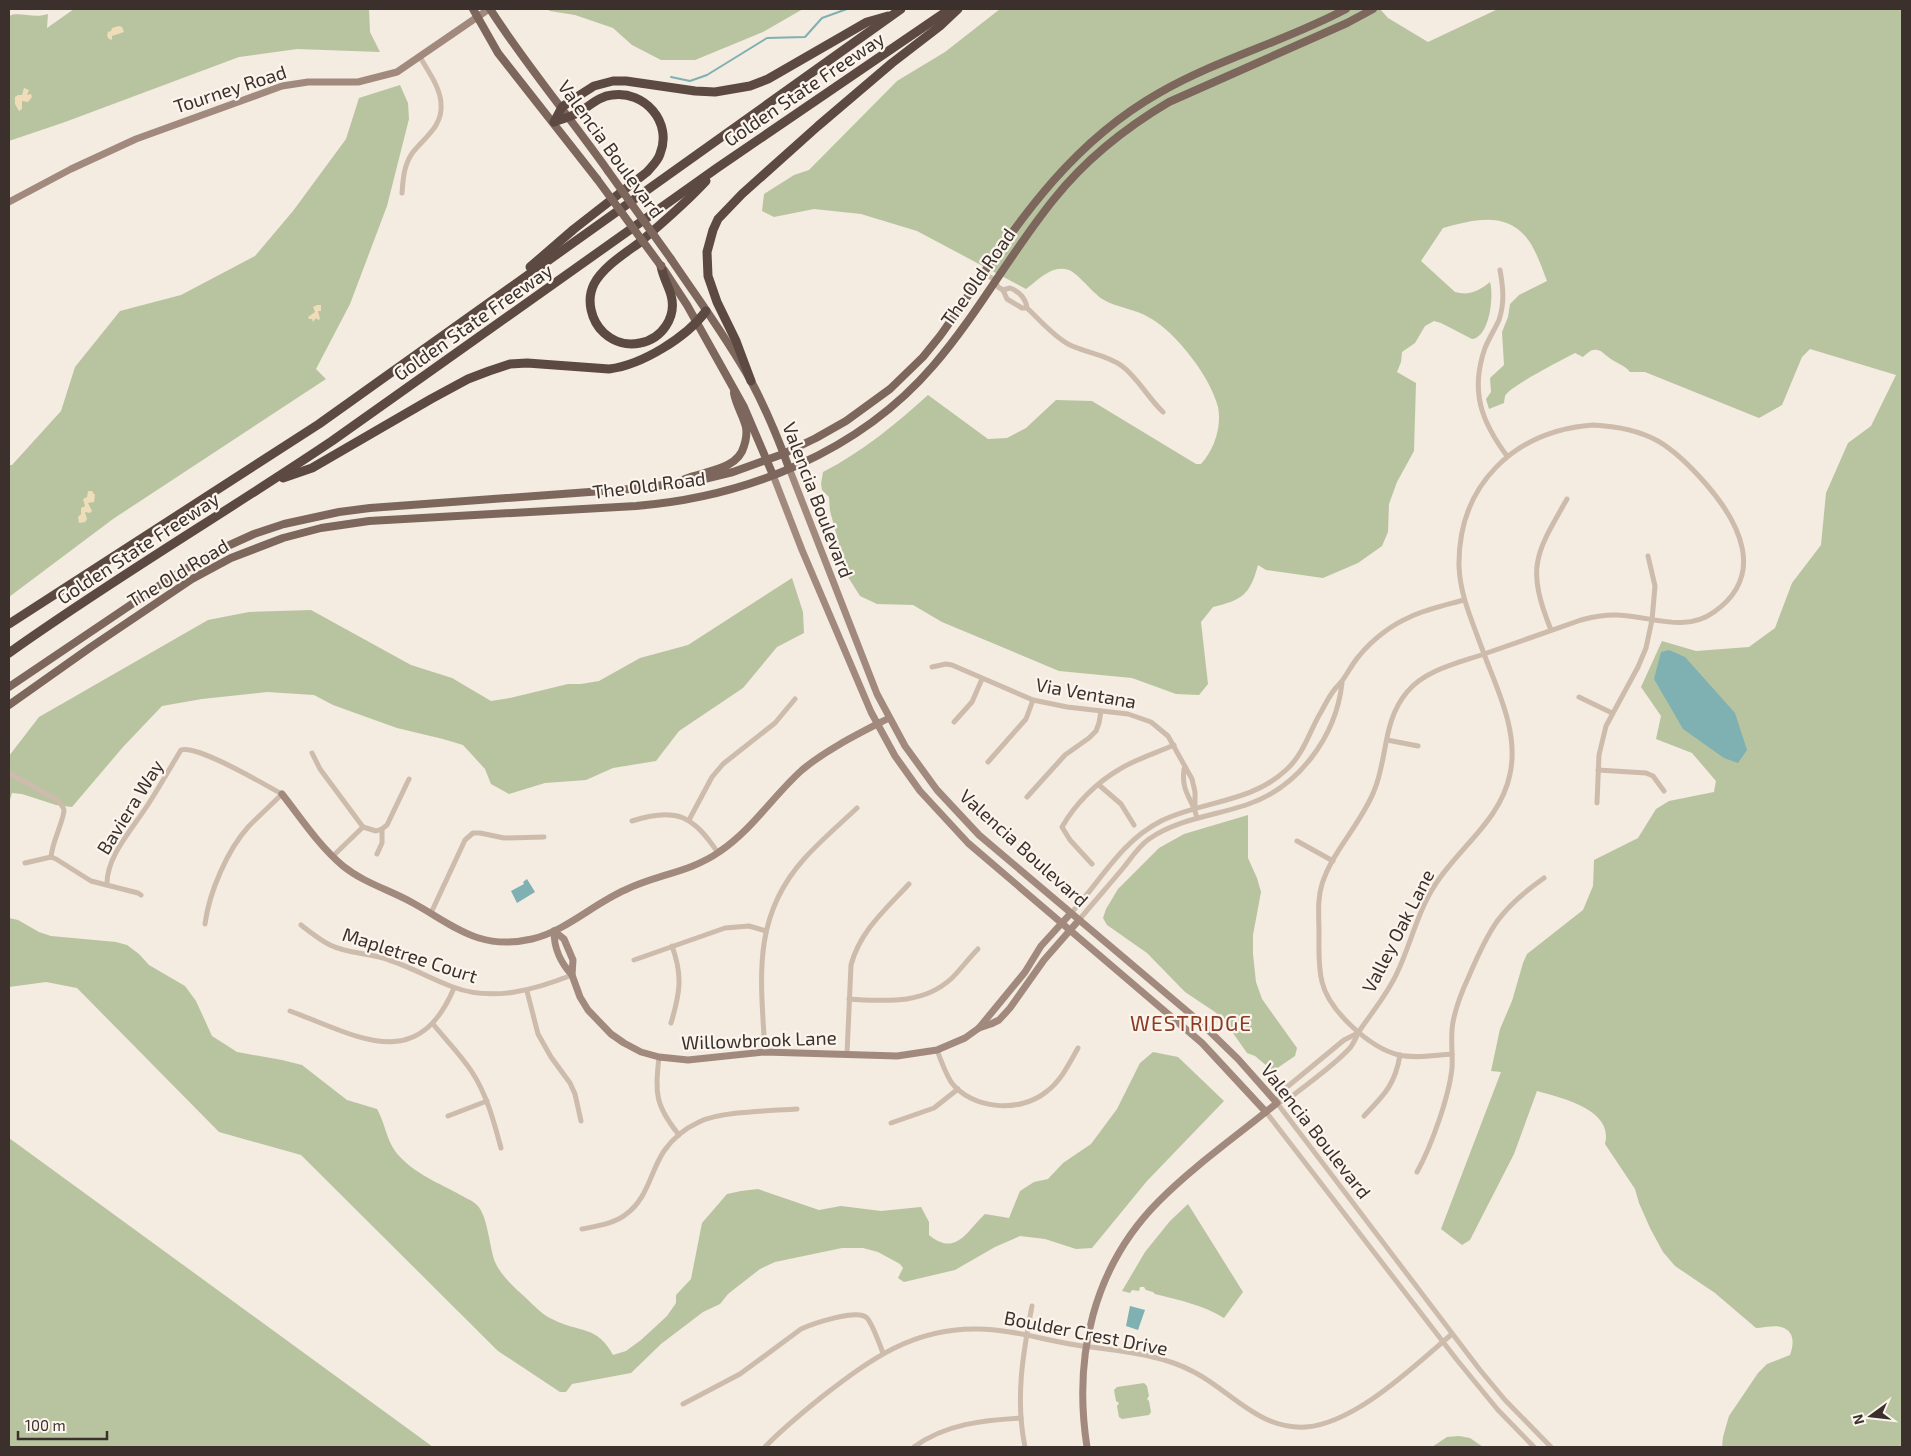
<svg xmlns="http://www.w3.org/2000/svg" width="1911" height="1456" viewBox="0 0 1911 1456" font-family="'Exo 2',sans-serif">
  <rect width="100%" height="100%" fill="#f4ebe1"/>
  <g fill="#b8c4a0">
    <path d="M74 9H369L370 32 380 52 297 49 239 57 65 122 9 141V16C18 11 34 19 48 14L47 28Z"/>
    <polygon points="547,9 803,9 763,32 695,60 661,60 632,45 613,28 575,15 550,11"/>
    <path d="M1000 9H1380L1388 18 1428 42 1498 9H1902V1447H1722L1723 1437 1729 1416 1758 1373 1767 1364 1790 1355C1794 1344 1795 1331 1781 1327 1774 1325 1763 1328 1756 1328L1715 1293 1675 1266 1663 1252 1650 1228 1639 1203 1635 1189 1605 1144C1614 1109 1561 1098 1537 1091L1514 1154 1470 1240 1462 1245 1441 1229 1501 1072 1491 1071 1500 1029 1512 1001 1523 963 1527 954 1583 910 1593 886 1594 860 1638 838 1656 809 1669 801 1714 792 1716 781 1692 753 1656 739 1661 716 1641 687 1662 641 1696 651 1749 647 1775 628 1792 583 1821 545 1826 493 1848 443 1871 426 1896 375 1810 349 1802 357 1782 405 1759 418 1645 372H1630C1625 365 1615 363 1607 356 1604 354 1601 350 1597 350 1591 349 1588 353 1583 357L1575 353C1562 360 1510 386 1505 396 1505 397 1504 402 1504 403L1489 409 1486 399 1491 392 1490 378 1504 365 1502 332 1508 317 1510 304 1519 295 1547 281C1542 268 1537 253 1529 241 1507 210 1473 220 1443 228L1421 261 1455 292C1469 296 1479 291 1490 282 1494 295 1490 337 1472 339L1441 323 1434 321 1425 326 1415 343 1402 352 1401 362 1397 372 1416 383 1414 451 1397 482 1389 504 1388 532 1382 546 1358 563 1323 578 1266 570 1258 565C1250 595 1242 600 1213 607L1201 622 1208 684 1199 695 1176 694 1132 678 1059 671 942 622 913 605 877 604 860 596 848 577 830 511 829 497 822 490 821 484 823 472C862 452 896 424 928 395L988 439 1007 438 1026 428 1056 400 1092 401 1196 464H1201C1214 450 1222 427 1218 407 1211 378 1176 332 1150 318 1136 309 1118 308 1104 300 1093 294 1079 274 1069 270 1052 264 1038 280 1026 289L917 231 861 214 814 209 774 217 762 211 764 194 794 175 809 170 897 81 945 52Z"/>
    <polygon points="400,85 408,103 409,119 387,206 350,304 316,369 326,379 113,519 9,597 9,465 12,465 61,411 75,367 120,311 181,295 255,256 293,211 346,139 359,98"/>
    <polygon points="792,578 803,612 804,633 777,647 743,688 679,731 656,761 613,768 586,780 545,783 509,794 491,784 485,769 463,745 443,739 397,728 333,705 314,695 267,692 202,699 162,706 123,747 72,807 56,805 22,794 12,793 9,803 9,756 39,717 208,620 249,612 311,610 411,665 452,678 491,701 510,698 568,684 581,684 599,681 640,658 688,645"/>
    <polygon points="1248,815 1248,858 1257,878 1261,892 1253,935 1253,954 1256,982 1262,999 1297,1048 1295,1056 1273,1071 1255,1056 1247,1053 1228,1026 1215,1012 1185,992 1147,953 1107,925 1103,918 1106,909 1118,889 1159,848 1184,834"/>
    <path d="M9 918 18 920 39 932 51 936 116 942 127 945 139 954 149 965 185 986 196 1001 212 1036 223 1043 237 1052 282 1060 302 1065 347 1100 377 1109C385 1123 386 1138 395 1151 410 1171 436 1182 457 1193 463 1197 472 1200 477 1205 488 1216 489 1246 495 1262 501 1276 516 1289 527 1299 535 1307 544 1316 554 1320 580 1333 597 1325 613 1355L626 1351 641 1340 667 1316 676 1303V1295L691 1279 702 1223 727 1194 741 1191 758 1189 819 1210 841 1206 881 1211 921 1207 929 1222V1235C956 1257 966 1232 985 1214L1009 1218 1020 1191 1034 1182 1048 1179 1063 1163 1091 1144 1117 1109 1140 1063 1153 1052 1178 1057 1224 1101 1147 1181 1092 1248 1076 1249 1045 1239 1020 1236 995 1247 955 1270 904 1282 898 1278 903 1268 900 1264 878 1252 863 1248H842L775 1262 760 1269 728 1294 720 1304 703 1312 661 1344 631 1373 572 1384 566 1392H560L498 1351 301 1155 219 1132 77 988 46 982 9 987Z"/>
    <polygon points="9,1138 433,1447 9,1447"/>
    <path d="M1188 1204 1243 1292 1224 1318C1203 1305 1179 1300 1155 1294L1153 1292 1146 1290 1144 1287H1140L1139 1291 1132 1290 1130 1293 1122 1291 1145 1252 1170 1221Z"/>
    <polygon points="1144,1383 1147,1386 1149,1396 1147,1399 1149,1401 1151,1412 1149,1415 1122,1419 1119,1417 1117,1406 1119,1403 1116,1401 1114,1390 1117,1387"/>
    <polygon points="1459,1436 1470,1438 1483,1447 1432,1447 1447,1437"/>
  </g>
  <g fill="#efdcb8">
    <polygon points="119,26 122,27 124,32 112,36 112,40 109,39 107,36 108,32 111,31 112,28"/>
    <polygon points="24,88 29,90 27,95 31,94 32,97 28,102 22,101 22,109 19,111 15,104 15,97 18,95 22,95"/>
    <polygon points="317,305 321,305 321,311 318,311 320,319 318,320 316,318 313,322 312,319 309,319 308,317 315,312 313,307"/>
    <polygon points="88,491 92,491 95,495 94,502 88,503 92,511 90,513 85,512 87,519 85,522 79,523 78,517 81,514 81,508 85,506 83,499 87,497"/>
  </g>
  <g fill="#7fb0b2">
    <polygon points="1669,650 1685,657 1735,713 1747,750 1738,763 1724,758 1683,729 1654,679 1661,652"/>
    <polygon points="527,879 535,892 517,903 511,891 524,884 523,882"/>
    <polygon points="1130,1306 1145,1310 1138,1330 1126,1326"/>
  </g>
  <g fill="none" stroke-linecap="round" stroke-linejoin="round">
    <polyline stroke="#7fb0b2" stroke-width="2" points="671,77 690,81 707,75 767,38 805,37 822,18 847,9"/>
    <g stroke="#cdbbac" stroke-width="5">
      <path d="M402 193C403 179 404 164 413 152 426 136 443 126 441 103 440 87 428 71 420 57"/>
      <path d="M1500 270C1503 287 1505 302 1499 320 1495 329 1489 338 1485 348 1470 391 1481 421 1507 456"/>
      <polyline points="984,273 995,280 998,287 1003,290 1007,299 1022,308 1027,308"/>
      <path d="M1003 290 1010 288C1019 291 1026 299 1027 308 1040 320 1052 335 1068 344 1085 353 1106 354 1122 366 1138 378 1148 398 1163 412"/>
      <path d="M1593 425C1615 426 1638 430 1658 441 1677 452 1692 468 1706 484 1739 522 1767 575 1714 612 1684 634 1649 615 1615 615 1603 615 1592 617 1581 620L1484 654C1474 625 1460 597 1459 566 1458 485 1514 431 1593 425Z"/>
      <path d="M1551 630C1526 567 1535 555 1567 499"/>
      <polyline points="932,667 946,664 952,665 1033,700 1067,707 1128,714 1151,722 1168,736 1192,779 1195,792 1195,809"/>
      <polyline points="1579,697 1612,713"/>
      <polyline points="954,722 972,702 982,679"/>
      <polyline points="1387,740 1418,746"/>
      <polyline points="312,753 320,769 363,827"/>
      <polyline points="988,762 1026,719 1033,700"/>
      <path d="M1184 769C1181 793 1192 797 1197 818"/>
      <polyline points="1598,770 1646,773 1653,776 1664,791"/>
      <path d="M9 773 57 800C60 803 63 806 64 810 64 820 52 842 51 857"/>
      <polyline points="1099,785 1121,804 1134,825"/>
      <polyline points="1027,797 1065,755 1089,738 1096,731 1099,723 1101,711"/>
      <polyline points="1597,803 1599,755 1606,726 1638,667 1646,648 1652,620 1655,586 1648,556"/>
      <polyline points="689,820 712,777 723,764 775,723 795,699"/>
      <path d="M632 821C676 807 693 815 718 853"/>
      <polyline points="382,829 387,825 409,779"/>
      <polyline points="1297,841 1333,861"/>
      <polyline points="333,856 363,827 376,831 382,829 382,843 377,854"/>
      <polyline points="25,863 51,857 56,859 91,881 138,893 141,895"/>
      <path d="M1092 864 1070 840 1062 827C1075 804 1097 782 1120 769 1136 759 1156 753 1174 745"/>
      <path d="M107 885C106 856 134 827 149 803 160 786 170 768 181 750 197 744 265 785 282 794 271 805 260 815 249 826 227 850 209 893 205 924"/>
      <polyline points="431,913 465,840 473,833 480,833 504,838 544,837"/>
      <path d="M1071 913C1101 881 1120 842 1161 821 1201 801 1251 803 1286 770 1304 754 1309 732 1321 712 1325 705 1329 696 1335 689 1337 686 1340 684 1342 681 1348 673 1352 664 1359 656 1372 640 1391 625 1410 617 1427 609 1446 605 1464 600"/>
      <path d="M1079 920C1094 902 1109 885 1124 867 1131 858 1139 846 1149 839 1178 819 1213 816 1246 805 1298 788 1336 737 1342 683"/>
      <path d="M301 925C310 932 320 940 330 945 348 954 370 953 389 960 411 967 431 979 453 987 493 1002 534 990 572 975"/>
      <polyline points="634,960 725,928 749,926 766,931"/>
      <polyline points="527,991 538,1034 551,1057 570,1083 575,1094 581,1121"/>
      <path d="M849 999C886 1001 923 1005 952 978 961 969 969 958 978 949"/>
      <path d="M290 1011C356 1035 417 1076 454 988"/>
      <path d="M671 1023C680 993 683 976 672 946"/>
      <path d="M433 1024C446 1040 461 1055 472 1072 487 1095 494 1122 501 1148"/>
      <path d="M937 1050C941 1061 945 1072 951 1082 972 1110 1020 1113 1046 1092 1061 1081 1069 1064 1078 1048"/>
      <path d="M765 1052C761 980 751 918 804 859 820 841 839 825 857 808"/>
      <path d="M847 1054 851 965C860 931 886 909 909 884"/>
      <path d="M659 1057C655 1094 655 1105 679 1135"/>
      <path d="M1277 1103 1287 1100C1307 1084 1331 1068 1349 1049 1354 1044 1356 1036 1360 1030 1373 1011 1388 993 1397 973 1411 944 1418 909 1437 882 1461 846 1501 819 1510 774 1519 733 1498 691 1484 654 1458 663 1425 670 1407 692 1382 722 1388 758 1374 791 1361 824 1333 850 1322 884 1317 900 1319 916 1319 933 1319 949 1318 966 1322 982 1329 1011 1370 1048 1399 1055 1415 1059 1435 1055 1452 1054"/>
      <polyline points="1277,1103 1480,1370 1505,1400 1551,1447"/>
      <polyline points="1277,1103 1281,1092 1344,1040 1358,1033"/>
      <polyline points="1266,1112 1457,1360 1498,1410 1534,1447"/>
      <polyline points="448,1116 487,1101"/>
      <path d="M1364 1116C1384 1095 1395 1085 1400 1055"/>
      <polyline points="891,1123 934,1108 958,1089"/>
      <path d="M1417 1172C1431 1147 1449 1097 1452 1068 1453 1053 1450 1037 1453 1022 1456 1006 1462 991 1469 976 1490 927 1500 909 1544 878"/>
      <path d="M582 1229C597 1226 613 1224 625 1215 648 1199 650 1172 664 1151 673 1138 686 1128 699 1122 721 1111 772 1111 797 1109"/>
      <path d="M683 1404 740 1374 801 1329C812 1324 858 1308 867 1318 871 1322 880 1345 883 1353"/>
      <path d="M765 1447C783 1428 803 1412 823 1396 871 1359 913 1328 977 1329 1010 1329 1044 1340 1076 1345 1115 1351 1159 1353 1194 1372 1231 1391 1259 1430 1306 1427 1356 1423 1414 1366 1452 1334"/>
      <path d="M914 1447C945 1424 984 1420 1021 1418"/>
      <path d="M1025 1447C1015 1399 1023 1353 1032 1306"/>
    </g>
    <g stroke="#a18a7d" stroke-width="7">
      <polyline points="9,202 71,169 136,139 282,86 308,82 358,82 397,72 489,9"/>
      <path d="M789 468 877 694 905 746 937 790 979 835 1201 1023 1238 1059 1277 1103C1238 1135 1195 1165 1159 1201 1093 1267 1073 1357 1087 1447"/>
      <polyline points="773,475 802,550 871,712 895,756 920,791 968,843 1202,1043 1266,1112"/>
      <path d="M282 794C301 818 319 846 343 866 364 883 390 890 413 903 455 926 479 951 532 939 566 931 593 904 625 890 655 875 691 872 719 852 752 830 773 796 802 770 827 749 860 733 889 718"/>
      <polyline points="554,931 564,939 573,960 572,975 580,997 588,1010 611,1034 624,1043 641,1052 659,1057 688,1060 765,1052 897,1056 937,1050 965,1038 979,1028 991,1024 999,1020 1010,1008 1044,960 1079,920"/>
      <path d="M554 931C554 949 560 962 572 975"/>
      <polyline points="979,1028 1025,972 1041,946 1071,913"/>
    </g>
    <g stroke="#7d675c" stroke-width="8">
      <polyline points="473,9 498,53 597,179"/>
      <path d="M490 9C526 65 569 116 608 171"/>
      <path d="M671 259C698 299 727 338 751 381 766 409 778 438 789 468"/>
      <polyline points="664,270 687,305 744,407 773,475"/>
      <path d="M685 479C704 471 738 470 744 446 746 440 747 433 746 427 743 415 736 405 734 393"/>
      <path d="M9 687 169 579 212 553 254 534 284 524 339 512 370 508 630 489 696 481 733 472 783 454 816 438 846 421 890 389 923 357 940 336C1006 243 1057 151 1159 93 1218 59 1286 41 1346 9"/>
      <path d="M9 705 91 647 192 579 231 558 283 538 321 528 369 521 636 506C747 497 859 452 933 366 978 314 1011 252 1054 199 1086 159 1125 128 1169 102L1347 23 1373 9"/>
    </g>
    <g stroke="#5c4a42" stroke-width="9">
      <polyline points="554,122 562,107 572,100 594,86 613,81 626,81 695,91 715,92 750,86 768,79 867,22 888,16"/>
      <path d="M661 266C663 277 668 285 671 295 677 317 662 339 640 343 627 346 614 342 604 333 591 321 586 300 594 284 603 267 624 254 639 243 662 223 685 204 706 181"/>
      <path d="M530 267 574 229 647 172C652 166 658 161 660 154 673 122 644 90 612 95 599 96 590 106 579 112 571 117 562 119 554 122"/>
      <polyline points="751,381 736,341 717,302 708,276 707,252 713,230 718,219 742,194 818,126 892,63 940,26 958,9"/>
      <path d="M283 478 312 468 431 399 468 379 489 371 510 364 527 363 609 369C642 365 687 337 706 311"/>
      <polyline points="9,624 319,424 901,9"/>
      <path d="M9 653C114 578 225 513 332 441L717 168 950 9"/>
    </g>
    <g stroke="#7d675c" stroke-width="8">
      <polyline points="608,171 671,259"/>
      <polyline points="597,179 661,266"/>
    </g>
  </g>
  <g text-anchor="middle" stroke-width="4.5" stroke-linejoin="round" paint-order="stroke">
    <g font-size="19" fill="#3b302b" stroke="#fbf5ee">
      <text transform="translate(230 89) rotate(-18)" y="7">Tourney Road</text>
      <text transform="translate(804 89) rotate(-34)" y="7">Golden State Freeway</text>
      <text transform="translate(611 149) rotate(54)" y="7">Valencia Boulevard</text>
      <text transform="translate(978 277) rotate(-55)" y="7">The Old Road</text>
      <text transform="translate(473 322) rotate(-35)" y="7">Golden State Freeway</text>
      <text transform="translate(649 485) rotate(-7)" y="7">The Old Road</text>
      <text transform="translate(818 500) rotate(69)" y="7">Valencia Boulevard</text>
      <text transform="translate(138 548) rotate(-33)" y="7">Golden State Freeway</text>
      <text transform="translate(178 573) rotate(-31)" y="7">The Old Road</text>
      <text transform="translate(1086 693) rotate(10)" y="7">Via Ventana</text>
      <text transform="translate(130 807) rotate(-58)" y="7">Baviera Way</text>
      <text transform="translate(1024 848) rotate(42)" y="7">Valencia Boulevard</text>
      <text transform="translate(1398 931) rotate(-63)" y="7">Valley Oak Lane</text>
      <text transform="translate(410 955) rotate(18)" y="7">Mapletree Court</text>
      <text transform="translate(759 1040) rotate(-2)" y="7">Willowbrook Lane</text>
      <text transform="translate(1316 1131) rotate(52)" y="7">Valencia Boulevard</text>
      <text transform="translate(1086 1333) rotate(11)" y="7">Boulder Crest Drive</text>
    </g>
    <g font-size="21" letter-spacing="1" fill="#8c3b22" stroke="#fbf5ee">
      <text x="1191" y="1031">WESTRIDGE</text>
    </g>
  </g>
  <rect width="1911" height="1456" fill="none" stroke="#3b302b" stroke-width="20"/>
  <g transform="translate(1871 1416) rotate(255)" stroke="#fbf5ee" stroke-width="4" paint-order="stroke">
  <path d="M0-4L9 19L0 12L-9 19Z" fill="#3b302b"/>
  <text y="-8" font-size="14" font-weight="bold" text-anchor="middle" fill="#3b302b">N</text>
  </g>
  <path d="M18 1431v8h89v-8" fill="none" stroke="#3b302b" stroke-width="2.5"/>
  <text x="25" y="1431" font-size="15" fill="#3b302b" stroke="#fbf5ee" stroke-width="4" paint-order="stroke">100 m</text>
</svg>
